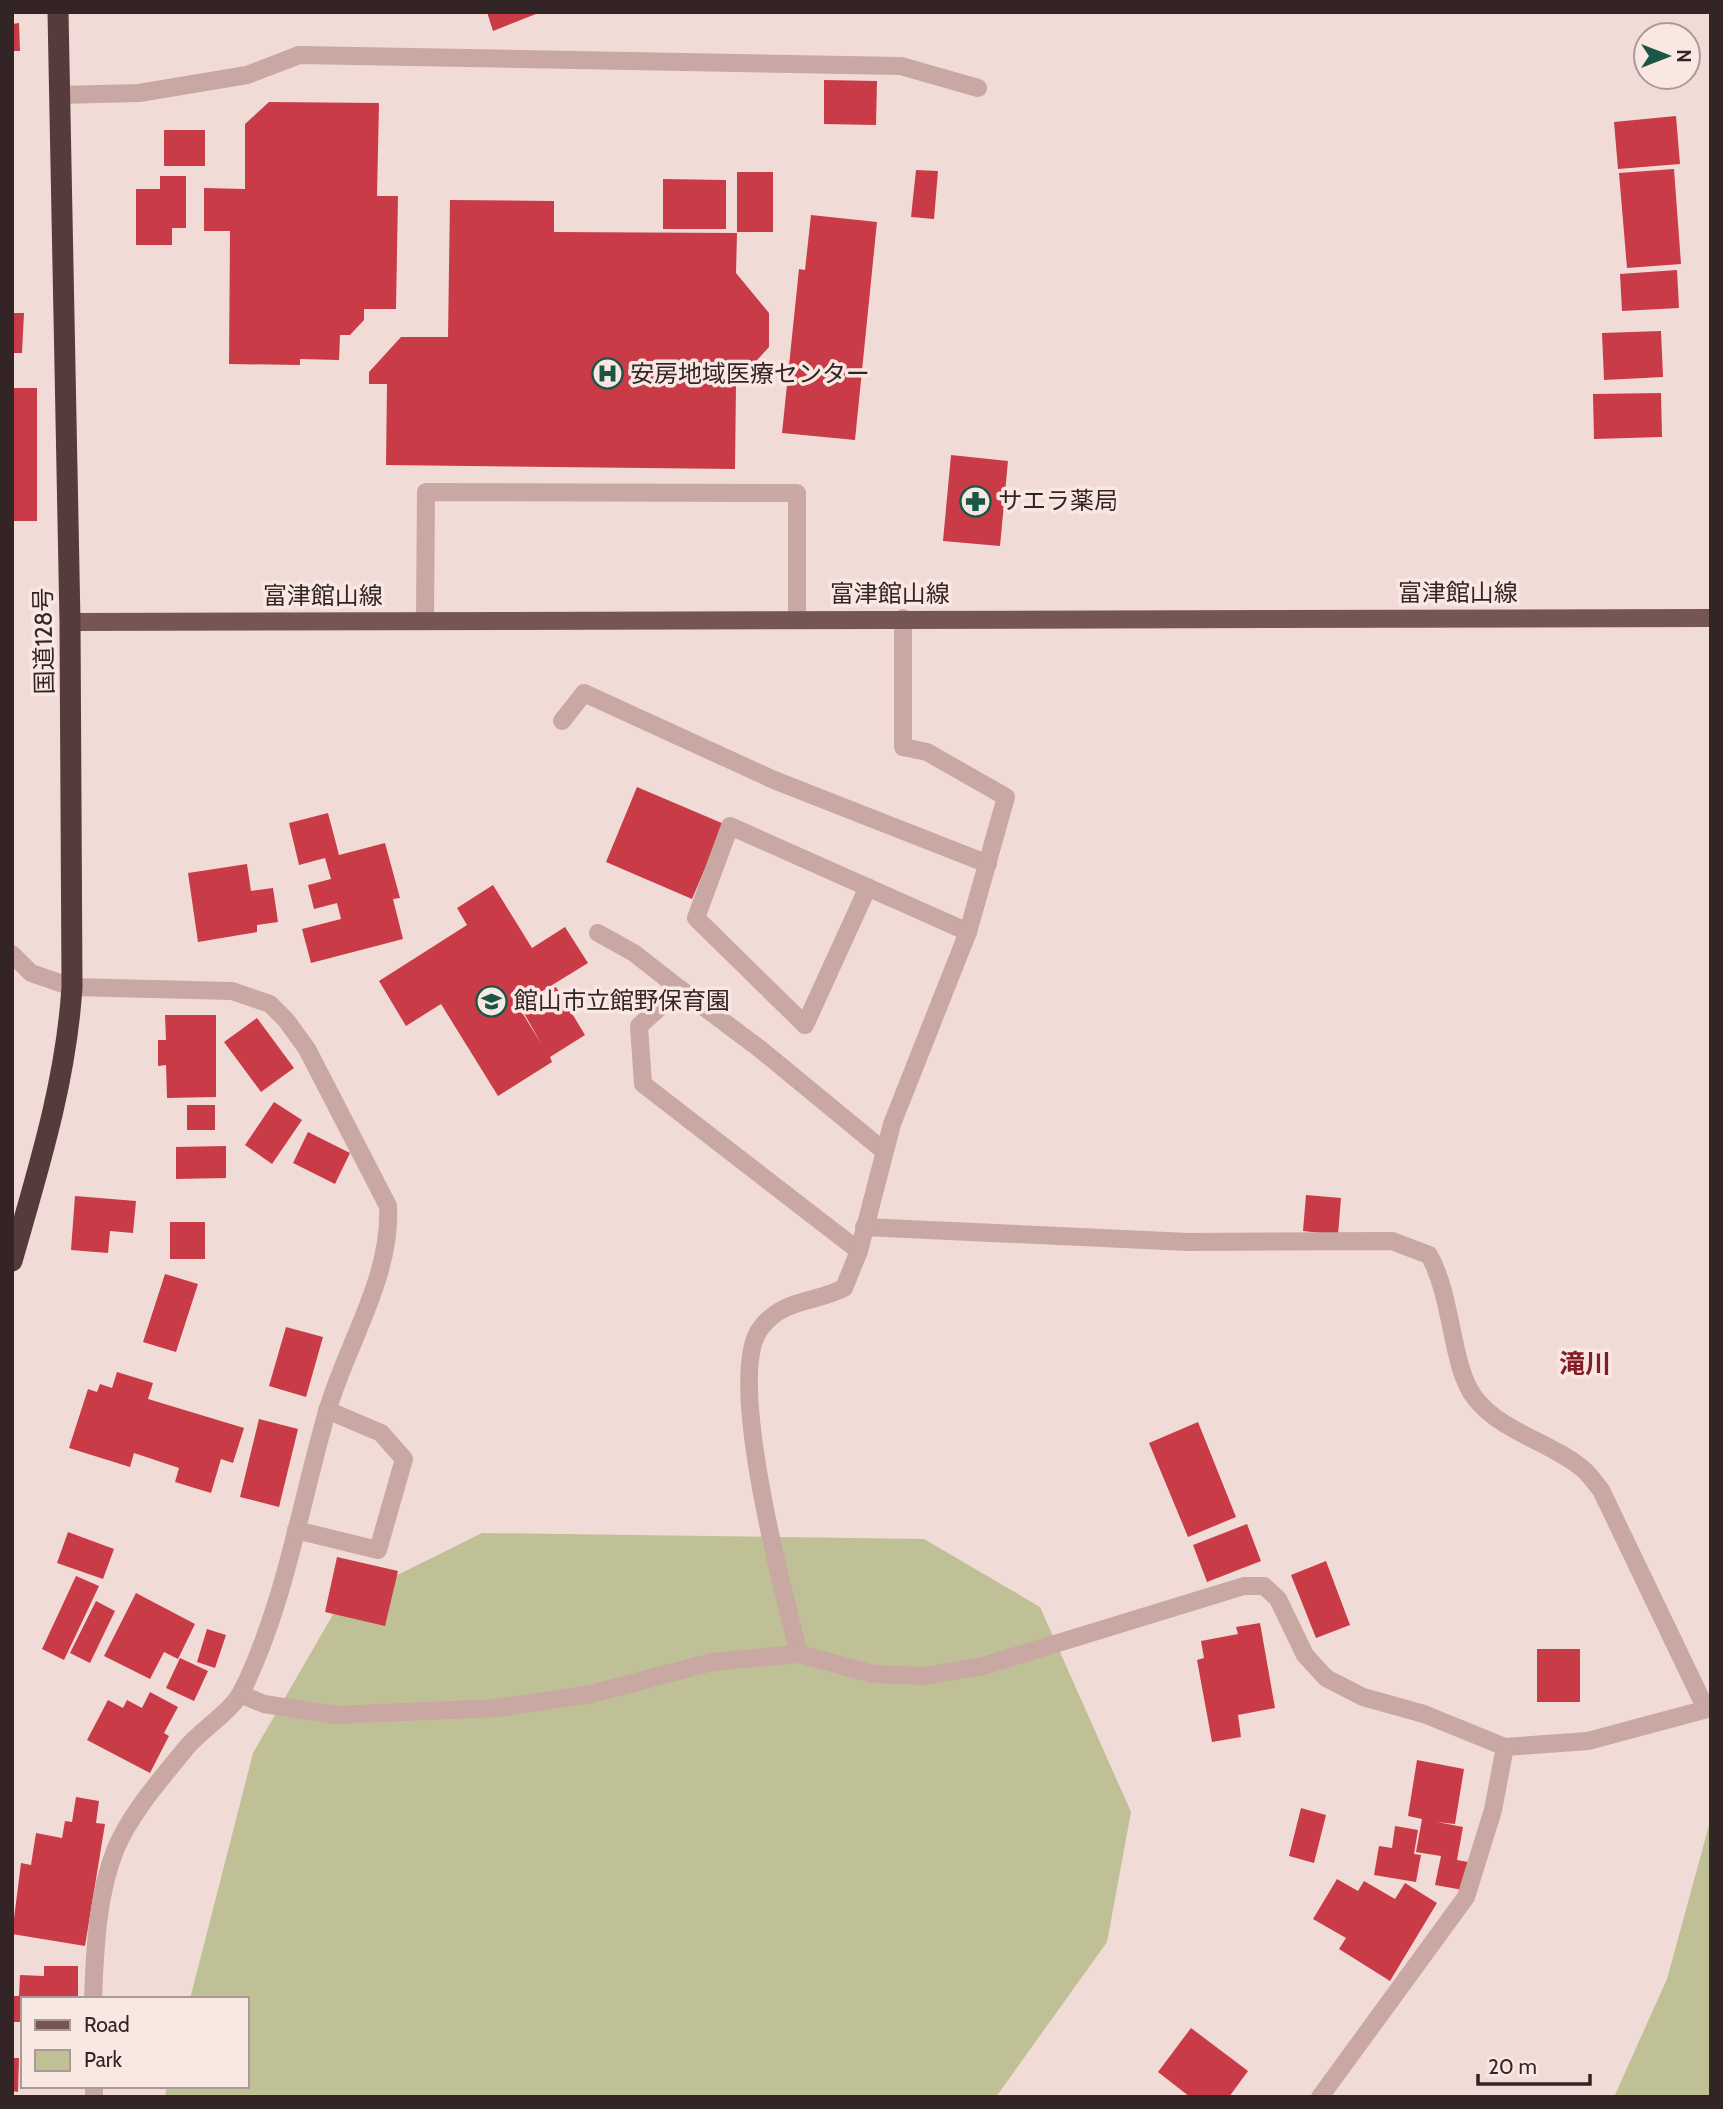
<svg xmlns="http://www.w3.org/2000/svg" width="1723" height="2109" viewBox="0 0 1723 2109" font-family="Cabin,'Noto Sans JP',sans-serif">
  <rect width="100%" height="100%" fill="#f1dbd6"/>
  <g fill="#c0c096">
    <polygon points="482,1533 924,1539 1040,1607 1131,1812 1107,1942 996,2097 165,2097 167,2086 247,2086 247,1999 190,1999 253,1753 339,1604"/>
    <polygon points="1711,1818 1711,2097 1614,2097 1667,1979"/>
  </g>
  <g fill="#ca3b48">
    <polygon points="487,12 541,12 493,31"/>
    <polygon points="19,23 20,51 12,51 12,24"/>
    <polygon points="824,80 877,81 876,125 824,124"/>
    <polygon points="269,102 379,103 377,196 398,196 396,309 364,309 364,320 350,335 340,335 339,360 300,359 300,365 229,364 230,231 204,231 204,188 245,189 245,124"/>
    <polygon points="1676,116 1680,164 1618,169 1614,122"/>
    <rect x="164" y="130" width="41" height="36"/>
    <polygon points="1674,169 1681,264 1627,268 1619,173"/>
    <polygon points="916,170 938,171 934,219 911,217"/>
    <rect x="737" y="172" width="36" height="60"/>
    <polygon points="160,176 186,176 186,228 172,228 172,245 136,245 136,189 160,189"/>
    <polygon points="663,179 726,180 726,229 663,229"/>
    <polygon points="450,200 554,201 554,232 737,233 736,273 769,313 769,347 736,383 735,469 386,465 387,384 369,384 369,372 401,337 448,337"/>
    <polygon points="811,215 877,222 855,440 782,433 799,269 805,270"/>
    <polygon points="1677,270 1679,308 1622,311 1620,274"/>
    <polygon points="12,313 24,313 22,353 12,353"/>
    <polygon points="1661,331 1663,377 1604,380 1602,333"/>
    <rect x="12" y="388" width="25" height="133"/>
    <polygon points="1661,393 1662,437 1594,439 1593,394"/>
    <polygon points="951,455 1008,461 1000,546 943,541"/>
    <polygon points="637,787 724,824 692,899 606,862"/>
    <polygon points="328,813 339,855 385,843 400,898 393,899 403,939 311,963 302,929 341,919 337,903 314,909 308,885 331,879 325,858 299,865 289,823"/>
    <polygon points="247,864 251,891 273,888 278,922 257,925 257,932 198,942 188,873"/>
    <polygon points="493,885 532,948 565,927 588,963 518,1006 542,1045 521,1008 556,987 585,1035 550,1057 552,1062 498,1096 441,1004 406,1026 379,981 467,925 457,908"/>
    <polygon points="165,1015 216,1015 216,1097 167,1098 166,1065 158,1066 158,1040 166,1040"/>
    <polygon points="257,1018 294,1068 261,1092 224,1042"/>
    <polygon points="274,1102 302,1120 272,1164 245,1145"/>
    <rect x="187" y="1105" width="28" height="25"/>
    <polygon points="308,1132 350,1153 335,1184 293,1163"/>
    <polygon points="226,1146 226,1178 176,1179 176,1147"/>
    <polygon points="1306,1195 1341,1198 1338,1235 1303,1231"/>
    <polygon points="75,1196 136,1201 133,1233 110,1231 108,1253 71,1250"/>
    <rect x="170" y="1222" width="35" height="37"/>
    <polygon points="165,1274 198,1284 176,1352 143,1342"/>
    <polygon points="286,1327 323,1337 306,1397 269,1386"/>
    <polygon points="117,1372 153,1383 148,1399 244,1428 233,1463 221,1459 211,1493 175,1482 179,1468 134,1453 130,1467 69,1448 88,1389 97,1392 100,1384 112,1388"/>
    <polygon points="259,1419 298,1429 279,1507 240,1497"/>
    <polygon points="1198,1422 1236,1517 1188,1537 1149,1443"/>
    <polygon points="1247,1524 1261,1561 1207,1582 1193,1545"/>
    <polygon points="68,1532 114,1549 103,1579 57,1563"/>
    <polygon points="337,1557 398,1571 385,1626 325,1612"/>
    <polygon points="1326,1561 1350,1625 1316,1638 1291,1575"/>
    <polygon points="76,1576 99,1586 64,1660 42,1649"/>
    <polygon points="136,1593 195,1624 178,1659 164,1652 150,1679 104,1656"/>
    <polygon points="96,1601 115,1611 90,1663 70,1653"/>
    <polygon points="1260,1623 1275,1708 1238,1715 1241,1737 1212,1742 1197,1660 1204,1658 1201,1641 1238,1634 1236,1627"/>
    <polygon points="207,1629 226,1635 215,1668 197,1662"/>
    <rect x="1537" y="1649" width="43" height="53"/>
    <polygon points="180,1658 208,1671 194,1701 166,1688"/>
    <polygon points="150,1692 178,1707 164,1733 169,1736 150,1773 87,1740 108,1700 123,1708 127,1700 142,1708"/>
    <polygon points="1417,1760 1464,1769 1455,1824 1437,1822 1463,1827 1457,1860 1468,1862 1463,1890 1435,1885 1441,1856 1416,1852 1422,1819 1408,1816"/>
    <polygon points="76,1797 99,1801 96,1823 105,1824 85,1946 12,1934 21,1863 31,1865 36,1833 62,1838 65,1821 72,1822"/>
    <polygon points="1301,1808 1326,1815 1314,1863 1289,1856"/>
    <polygon points="1395,1826 1418,1830 1414,1854 1421,1855 1416,1882 1374,1875 1379,1846 1392,1848"/>
    <polygon points="1337,1879 1358,1891 1364,1881 1395,1899 1405,1883 1437,1903 1390,1981 1339,1949 1346,1938 1313,1919"/>
    <polygon points="44,1966 78,1966 78,1999 23,1999 23,2022 12,2022 12,1996 19,1996 20,1975 44,1976"/>
    <polygon points="1191,2028 1248,2071 1229,2097 1190,2097 1158,2072"/>
    <polygon points="12,2058 19,2058 18,2092 12,2091"/>
  </g>
  <g fill="none" stroke-linecap="round" stroke-linejoin="round">
    <g stroke="#c9a7a2" stroke-width="18">
      <polyline points="59,95 139,93 247,75 299,55 901,66 978,88"/>
      <polyline points="425,620 426,492 797,493 797,618"/>
      <polyline points="562,721 584,693 774,780 988,864"/>
      <polyline points="868,887 805,1025 696,918 730,826 968,932"/>
      <polyline points="598,933 634,953 680,989"/>
      <path d="M12 954 31 973 72 987 232 991 270 1004 286 1020 307 1049 388 1206C392 1277 346 1345 327 1412 300 1505 285 1604 242 1691 233 1710 201 1730 186 1748 162 1778 132 1811 116 1848 97 1895 95 1948 93 1999"/>
      <path d="M864 1227 1188 1242 1392 1241 1429 1255C1453 1297 1451 1368 1475 1398 1501 1432 1551 1442 1583 1469 1590 1475 1595 1483 1601 1490L1706 1709"/>
      <polyline points="859,1251 643,1084 639,1026 680,989 760,1049 884,1151"/>
      <polyline points="296,1530 378,1550 404,1459 381,1433 327,1410"/>
      <path d="M799 1654C784 1594 725 1377 760 1329 783 1298 812 1304 844 1288L859 1251 892 1124 968 932 1006 797 927 752 903 747V618"/>
      <polyline points="240,1694 264,1704 335,1715 498,1708 591,1694 712,1662 799,1654 873,1674 924,1676 983,1666 1244,1586 1264,1586 1278,1599 1305,1655 1326,1678 1363,1697 1424,1714 1505,1747 1588,1741 1711,1708"/>
      <polyline points="94,2086 94,2097"/>
      <polyline points="1320,2097 1466,1897 1493,1810 1505,1747"/>
    </g>
    <polyline stroke="#765555" stroke-width="18" points="70,622 1711,618"/>
    <path stroke="#553b3c" stroke-width="21" d="M12 1261C38 1170 66 1082 72 987L70 622 58 12"/>
  </g>
  <defs>
    <symbol id="hospital-ring" viewBox="-11 -11 22 22"><circle r="9.5" fill="#f9e7e2" stroke="#195646" stroke-width="1.5"/><path d="M-5-5h3v3.5h4V-5h3V5h-3V1.5h-4V5h-3Z" fill="#195646"/></symbol>
    <symbol id="pharmacy-ring" viewBox="-11 -11 22 22"><circle r="9.5" fill="#f9e7e2" stroke="#195646" stroke-width="1.5"/><path d="M-2-6h4v4h4v4h-4v4h-4v-4h-4v-4h4Z" fill="#195646"/></symbol>
    <symbol id="school-ring" viewBox="-11 -11 22 22"><circle r="9.5" fill="#f9e7e2" stroke="#195646" stroke-width="1.5"/><path d="M0-5L7-2L0 1L-7-2ZM-4 1L0 2.5L4 1V4Q0 6-4 4Z" fill="#195646"/></symbol>
  </defs>
  <g fill-rule="evenodd">
    <use href="#hospital-ring" x="590" y="356" width="35" height="35"/>
    <use href="#pharmacy-ring" x="958" y="484" width="35" height="35"/>
    <use href="#school-ring" x="474" y="984" width="35" height="35"/>
  </g>
  <g text-anchor="middle" stroke-width="7" stroke-linejoin="round" paint-order="stroke">
    <g font-size="24" fill="#332525" stroke="#f9e7e2" text-anchor="start">
      <text x="630" y="382">安房地域医療センター</text>
      <text x="998" y="509">サエラ薬局</text>
      <text x="514" y="1009">館山市立館野保育園</text>
    </g>
    <g font-size="24" fill="#332525" stroke="#f9e7e2">
      <text x="1458" y="601">富津館山線</text>
      <text x="890" y="602">富津館山線</text>
      <text x="323" y="604">富津館山線</text>
      <text transform="translate(44 641) rotate(-91)" y="8">国道128号</text>
    </g>
    <g font-size="26" font-weight="bold" fill="#841c25" stroke="#f9e7e2">
      <text x="1585" y="1373">滝川</text>
    </g>
  </g>
  <rect width="1723" height="2109" fill="none" stroke="#332525" stroke-width="28"/>
  <rect x="21" y="1997" width="228" height="91" fill="#f9e7e2" stroke="#aa9996" stroke-width="2"/>
  <rect x="35" y="2020" width="35" height="10" fill="#765555" stroke="#aa9996" stroke-width="2"/>
  <text x="84" y="2032" font-size="21" fill="#332525">Road</text>
  <rect x="35" y="2050" width="35" height="21" fill="#c0c096" stroke="#aa9996" stroke-width="2"/>
  <text x="84" y="2067" font-size="21" fill="#332525">Park</text>
  <g transform="translate(1667 56) rotate(90)"><circle r="33" fill="#f9e7e2" stroke="#aa9996" stroke-width="2"/>
  <path d="M0-5L12 26L0 18L-12 26Z" fill="#195646"/>
  <text y="-10" font-size="19" font-weight="bold" text-anchor="middle" fill="#332525">N</text>
  </g>
  <path d="M1478 2074v10h112v-10" fill="none" stroke="#332525" stroke-width="3.5"/>
  <text x="1488" y="2074" font-size="21" fill="#332525" stroke="#f9e7e2" stroke-width="5" paint-order="stroke">20 m</text>
</svg>
